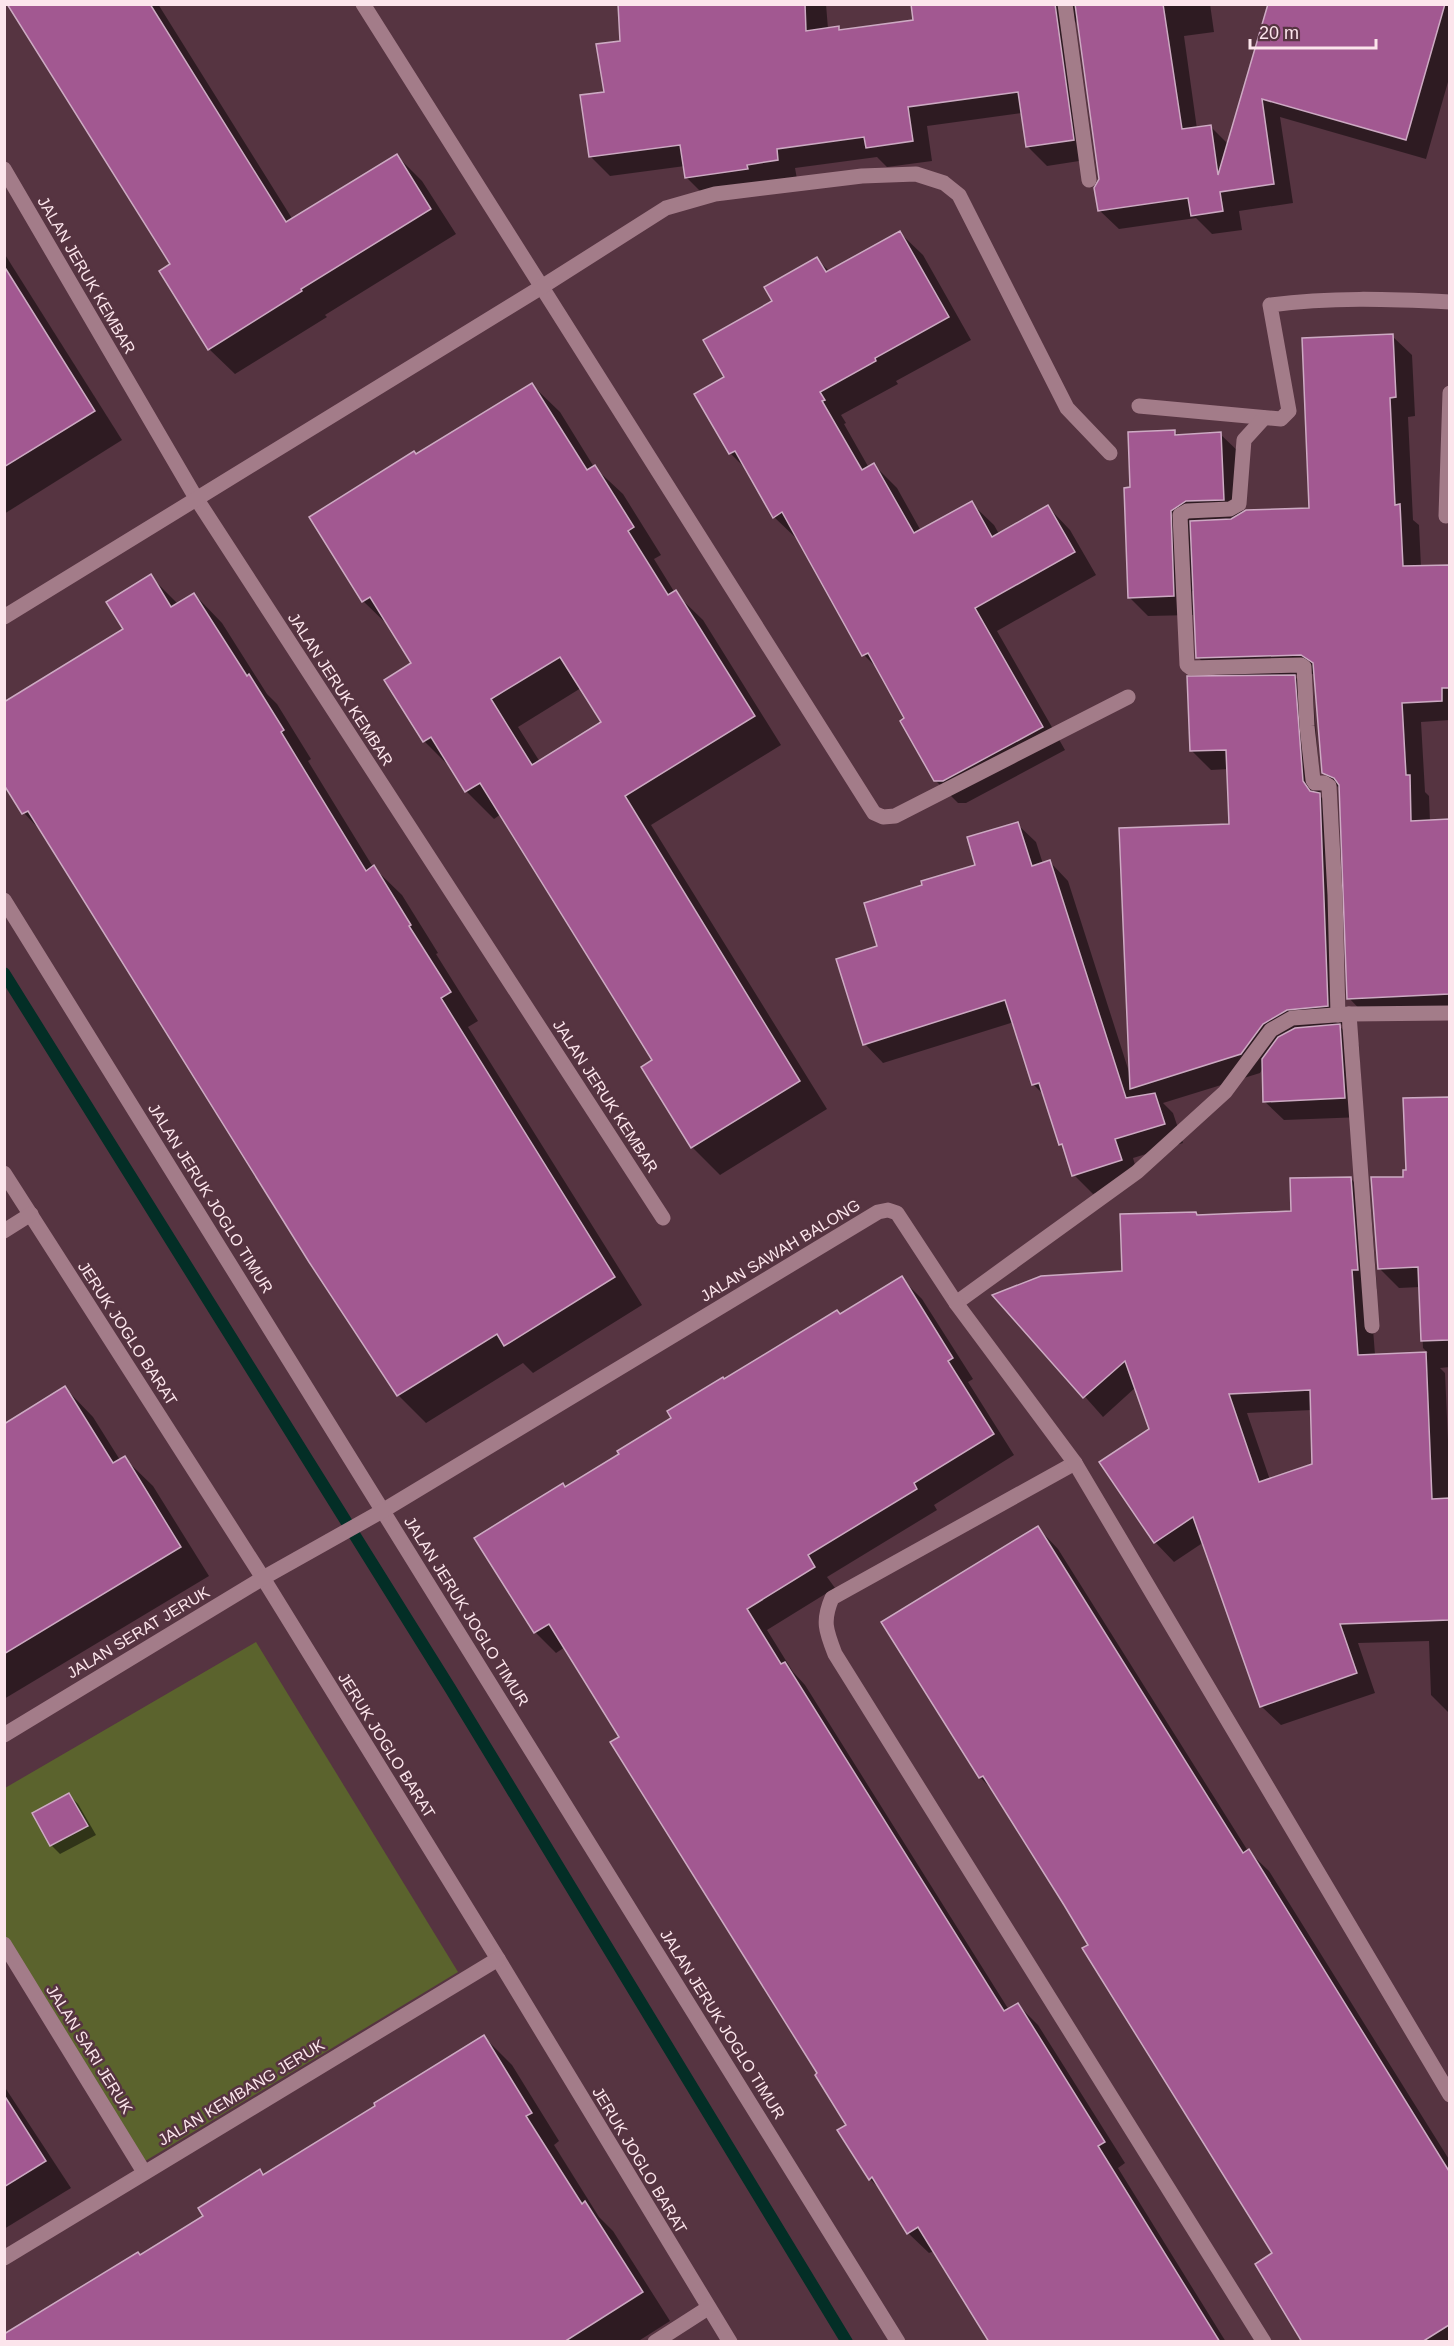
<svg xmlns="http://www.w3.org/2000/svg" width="1454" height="2346" viewBox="0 0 1454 2346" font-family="Helvetica,sans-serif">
  <rect width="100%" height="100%" fill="#563441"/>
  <polygon fill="#5b632d" points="256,1642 458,1972 137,2166 5,1950 5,1788"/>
  <g fill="#0007" fill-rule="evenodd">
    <polygon points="9,4 158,4 293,220 397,156 422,181 456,234 325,315 327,317 235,374 209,349 172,265"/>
    <polygon points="619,4 826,4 828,29 838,28 842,31 915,21 912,4 1210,4 1214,32 1184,36 1197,129 1211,127 1229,145 1269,4 1450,4 1450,75 1426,159 1280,117 1293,203 1239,211 1242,230 1212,234 1196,218 1119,229 1099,210 1100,179 1078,16 1074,26 1092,159 1047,166 1027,146 1022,113 927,126 932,161 887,167 877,157 795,168 797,179 706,197 686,177 685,166 610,176 591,157 582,97 606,93 621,42"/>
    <polygon points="900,233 923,255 971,340 896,381 898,384 841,415 846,423 844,424 869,468 874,465 897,488 921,531 971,503 994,525 999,534 1048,507 1070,530 1096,575 997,631 1065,750 966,803 958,803 935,780 906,719 880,671 864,655 799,538 797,539 774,517 748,471 730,453 726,378 774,302 817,259 830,272"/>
    <polygon points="4,253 122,440 4,514"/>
    <polygon points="1392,336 1412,355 1415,416 1408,417 1413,520 1419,525 1421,567 1450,566 1450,720 1421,722 1425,792 1429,796 1430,822 1450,821 1450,1014 1368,1018 1349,998 1340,789 1324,773 1315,674 1293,675 1313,695 1321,797 1338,813 1346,1024 1338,1025 1359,1045 1363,1117 1284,1120 1264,1101 1263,1068 1260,1073 1163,1103 1173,1113 1183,1143 1133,1158 1139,1179 1093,1194 1074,1175 1065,1149 1061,1144 1045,1096 1033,1084 1014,1022 883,1063 865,1044 879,947 924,886 977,866 1017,824 1036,842 1043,864 1050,862 1068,881 1130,1075 1231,825 1229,769 1211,770 1192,751 1218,678 1198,657 1195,591 1192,591 1193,615 1148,616 1129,597 1132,489 1174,431 1179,436 1220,434 1240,453 1243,514 1311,509"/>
    <path d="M532 385 560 412 594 467 623 494 661 555 654 559 675 593 703 620 781 745 651 825 827 1109 720 1175 692 1147 654 1060 501 814 494 819 466 791 452 769 424 741 413 664 392 629 363 601 417 456ZM581 688 603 723 540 762 518 727Z"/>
    <polygon points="150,576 178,604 194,594 222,623 267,694 277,704 311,759 308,761 373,867 402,895 438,953 436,954 478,1021 468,1027 642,1305 533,1373 523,1363 426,1423 398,1395 43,833 24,813 4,783 125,630"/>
    <path d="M1450 1098V1367L1440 1368 1445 1373 1450 1484V1714L1431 1695 1429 1641 1358 1643 1375 1693 1281 1725 1261 1706 1204 1542 1174 1562 1155 1542 1151 1430 1136 1387 1103 1417 995 1295 1124 1272 1196 1213 1199 1216 1293 1212 1351 1179 1370 1198 1377 1289H1370L1375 1355 1428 1353 1423 1348 1420 1287 1399 1288 1379 1268 1407 1171 1404 1100ZM1312 1410 1314 1465 1270 1480 1247 1413Z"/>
    <polygon points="901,1278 922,1299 973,1379 968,1382 1014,1455 934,1505 937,1510 827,1577 835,1588 767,1630 793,1672 805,1685 1009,2010 1018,2005 1038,2025 1125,2163 1118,2168 1226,2342 991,2342 934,2251 929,2253 908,2233 883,2192 870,2179 848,2125 819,2074 621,1737 565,1647 556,1653 535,1632 566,1488 621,1454 725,1380 841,1315"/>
    <polygon points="65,1388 93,1417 120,1460 124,1458 153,1486 209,1576 4,1699 4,1426"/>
    <polygon points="1038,1528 1058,1549 1248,1851 1269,1871 1450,2161 1450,2342 1304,2342 1274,2253 1090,1945 994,1792 980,1777"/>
    <polygon points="69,1795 78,1804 96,1835 60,1854 51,1845"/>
    <polygon points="484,2037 512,2065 559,2141 554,2145 599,2217 613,2231 670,2321 637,2342 4,2342 4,2333 6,2335 140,2257 205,2216 260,2171 265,2176 378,2106"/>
    <polygon points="4,2086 71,2188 4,2229"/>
  </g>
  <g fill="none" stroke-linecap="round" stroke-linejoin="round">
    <polyline stroke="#032e26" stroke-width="12" points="4,973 450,1688 847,2342"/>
  </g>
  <g fill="#a25891" stroke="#cdaac3" stroke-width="1.5" fill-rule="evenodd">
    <polygon points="7,4 150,4 286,222 397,154 431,209 301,289 302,291 208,350 159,271 170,264"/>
    <polygon points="618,4 805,4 806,31 839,26 839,30 913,20 911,4 1055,4 1074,140 1026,147 1018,92 908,107 913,141 866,148 864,137 777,149 778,160 747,165 748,169 685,178 680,145 589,157 580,95 604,92 596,44 620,41"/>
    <polygon points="1075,4 1163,4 1182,129 1211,125 1218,175 1268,4 1445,4 1406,140 1262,99 1274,184 1220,192 1223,211 1191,216 1188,198 1098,211 1094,188 1099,179"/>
    <polygon points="900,231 949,317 875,358 876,361 820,392 825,400 822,401 862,470 874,463 914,533 972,501 992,537 1048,505 1075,552 975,608 1043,727 943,781 934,781 900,721 904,718 868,653 862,656 782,512 773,518 735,451 729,454 694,394 724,377 703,340 772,301 764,287 817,257 826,272"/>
    <polygon points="4,266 95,411 4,467"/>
    <polygon points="1393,334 1396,397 1390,398 1395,505 1400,504 1403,566 1449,565 1449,688 1442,688 1442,701 1402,703 1406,775 1410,775 1411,821 1449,819 1449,994 1347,999 1339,785 1334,778 1322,773 1313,663 1301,655 1196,658 1190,521 1231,519 1246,510 1309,508 1302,338"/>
    <path d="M532 383 587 470 595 465 634 527 628 531 668 595 676 590 755 716 625 796 800 1081 691 1148 641 1067 652 1060 480 783 465 792 431 737 423 742 384 680 411 663 370 597 362 602 309 517 414 451 416 454ZM560 657 601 722 532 765 491 699Z"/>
    <polygon points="1175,430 1175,435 1221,432 1224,500 1186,501 1171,511 1174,596 1128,598 1124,488 1130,487 1128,432"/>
    <polygon points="151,574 171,607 194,593 247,676 249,674 284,730 281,732 366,871 374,865 411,925 409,926 451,992 441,998 615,1277 504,1346 497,1334 397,1396 309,1262 28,811 22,814 4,785 4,702 123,629 106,602"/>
    <polygon points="1295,675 1303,781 1310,791 1320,793 1328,1006 1287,1010 1263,1024 1241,1054 1130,1089 1119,828 1229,824 1226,750 1190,751 1187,676"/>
    <polygon points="1018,822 1032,866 1050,860 1126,1098 1155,1093 1165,1124 1115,1139 1122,1160 1072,1176 1062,1144 1059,1145 1039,1083 1032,1085 1005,1000 863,1045 836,959 877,946 864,903 922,885 921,881 975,865 967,837"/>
    <polygon points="1340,1024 1345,1098 1263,1102 1262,1059 1278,1037 1295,1028"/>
    <polygon points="1449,1097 1449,1340 1421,1341 1418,1267 1378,1269 1371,1177 1403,1177 1403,1170 1406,1170 1403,1098"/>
    <path d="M1351 1177 1358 1270H1352L1358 1355 1426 1352 1432 1499 1449 1498V1620L1340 1624 1357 1673 1260 1707 1193 1517 1154 1543 1099 1462 1149 1429 1125 1361 1083 1398 992 1295 1041 1276 1122 1271 1120 1214 1196 1212 1197 1215 1291 1211 1290 1178ZM1310 1390 1312 1464 1259 1482 1229 1394Z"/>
    <polygon points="902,1276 953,1358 948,1361 994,1434 914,1483 917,1489 808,1555 815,1567 747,1609 781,1664 785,1662 1004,2011 1018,2003 1105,2142 1098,2146 1220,2342 989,2342 918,2227 907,2234 872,2177 869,2180 837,2130 846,2125 815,2075 817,2073 610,1742 619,1737 549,1624 534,1633 474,1538 563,1483 565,1487 619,1454 617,1451 671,1418 667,1411 723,1377 724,1379 837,1310 840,1314"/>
    <polygon points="65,1386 113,1463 125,1456 181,1547 4,1654 4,1424"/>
    <polygon points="1038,1526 1243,1853 1249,1849 1449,2171 1449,2325 1422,2342 1302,2342 1255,2264 1272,2253 1082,1948 1088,1945 1064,1905 983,1776 979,1778 881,1622"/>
    <polygon points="69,1793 88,1826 50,1846 32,1813"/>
    <polygon points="484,2035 532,2113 526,2116 582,2204 585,2201 643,2292 564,2342 4,2342 4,2334 138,2252 140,2255 203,2216 198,2208 260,2169 263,2175 375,2106 374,2103"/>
    <polygon points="4,2095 46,2161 4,2187"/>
  </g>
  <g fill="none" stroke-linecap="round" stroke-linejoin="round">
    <g stroke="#a37c89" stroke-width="15">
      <polyline points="363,4 874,813 883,817 895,816 1128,697"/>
      <polyline points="1065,4 1089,180"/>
      <polyline points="4,169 196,498 663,1218"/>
      <path d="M1139 406 1281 419 1289 411 1270 305C1330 297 1389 299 1450 302"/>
      <polyline points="1264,418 1244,440 1239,504 1230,509 1187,511 1180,515 1187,665 1191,668 1301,665 1304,667 1307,726 1313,780 1315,783 1324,783 1329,786 1335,895 1338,1015"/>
      <polyline points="1446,516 1450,393"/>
      <polyline points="4,617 540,288 666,208 715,194 862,176 916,174 944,183 959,195 1067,408 1110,453"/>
      <polyline points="4,900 898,2342"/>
      <polyline points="1349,1014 1372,1326"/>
      <polyline points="4,1173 263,1578 498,1959 730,2342"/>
      <polyline points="4,1231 31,1214"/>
      <polyline points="956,1303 1137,1172 1225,1092 1271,1030 1292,1018 1349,1014 1450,1013"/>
      <path d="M1075 1463 832 1598C822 1621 826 1631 835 1654L1264 2342"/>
      <polyline points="4,1735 263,1578 384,1510 878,1212 888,1210 897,1213 956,1303 1075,1463 1450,2095"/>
      <polyline points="4,1944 144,2172"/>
      <polyline points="4,2258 498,1959"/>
      <polyline points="655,2342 708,2308"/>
    </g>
  </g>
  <g text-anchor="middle" stroke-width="5" stroke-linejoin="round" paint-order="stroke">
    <g font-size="16" fill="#fce5ec" stroke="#563441">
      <text transform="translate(87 275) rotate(60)" y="6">JALAN JERUK KEMBAR</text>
      <text transform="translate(341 689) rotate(57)" y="6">JALAN JERUK KEMBAR</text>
      <text transform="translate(606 1096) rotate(57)" y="6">JALAN JERUK KEMBAR</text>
      <text transform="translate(211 1198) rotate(58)" y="6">JALAN JERUK JOGLO TIMUR</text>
      <text transform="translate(780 1250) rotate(-31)" y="6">JALAN SAWAH BALONG</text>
      <text transform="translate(128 1333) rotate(57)" y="6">JERUK JOGLO BARAT</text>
      <text transform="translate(467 1611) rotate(58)" y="6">JALAN JERUK JOGLO TIMUR</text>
      <text transform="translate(138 1632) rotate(-31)" y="6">JALAN SERAT JERUK</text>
      <text transform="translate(387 1745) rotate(58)" y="6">JERUK JOGLO BARAT</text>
      <text transform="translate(723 2024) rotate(58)" y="6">JALAN JERUK JOGLO TIMUR</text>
      <text transform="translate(90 2049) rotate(58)" y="6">JALAN SARI JERUK</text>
      <text transform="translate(241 2092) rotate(-31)" y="6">JALAN KEMBANG JERUK</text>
      <text transform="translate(640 2160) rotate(59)" y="6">JERUK JOGLO BARAT</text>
    </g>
  </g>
  <rect width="1454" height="2346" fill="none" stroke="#fce5ec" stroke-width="12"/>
  <path d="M1250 39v9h126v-9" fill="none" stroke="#fce5ec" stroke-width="3"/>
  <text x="1259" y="39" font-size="18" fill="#fce5ec" stroke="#563441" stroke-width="4.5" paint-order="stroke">20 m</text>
</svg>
